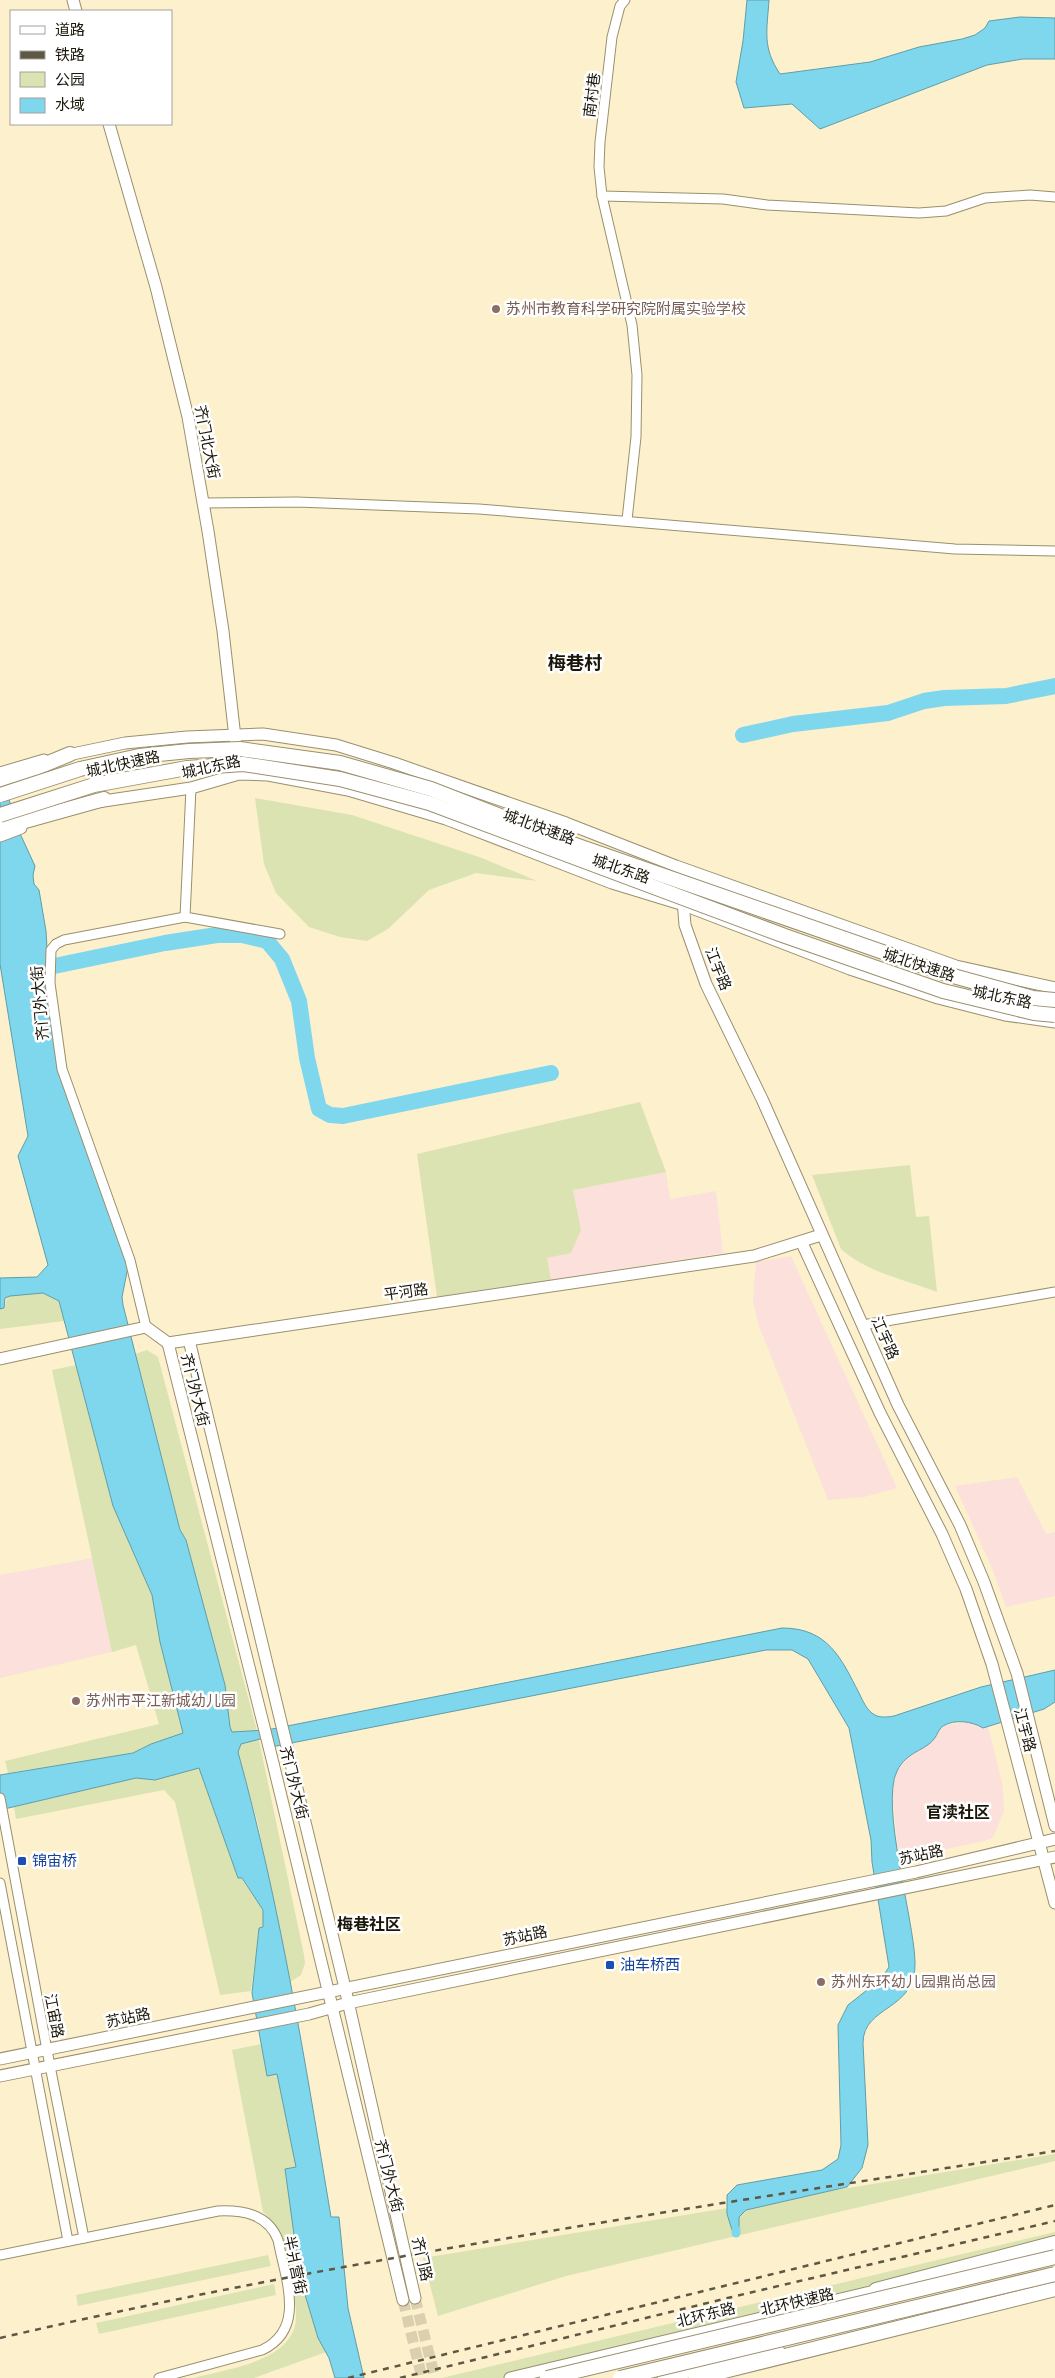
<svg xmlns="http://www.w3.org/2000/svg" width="1055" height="2378" viewBox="0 0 1055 2378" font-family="'Golos Text','Noto Sans SC',sans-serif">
  <rect width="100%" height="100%" fill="#fcf1cc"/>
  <g fill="#fbe0dc">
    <polygon points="666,1172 670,1199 716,1191 723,1253 551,1280 547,1258 571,1253 581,1230 573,1190"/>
    <polygon points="791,1256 897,1488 864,1497 828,1500 759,1326 753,1302 756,1262"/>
    <polygon points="1017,1477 1046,1534 1055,1532 1055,1596 1006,1607 992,1568 955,1486"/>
    <polygon points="93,1558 112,1652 0,1678 0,1575"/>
    <polygon points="970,1722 983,1728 988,1726 1003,1787 1004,1811 995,1833 992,1838 984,1841 899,1859 893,1800 893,1787 897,1771 910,1755 934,1739 936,1733 944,1725"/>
  </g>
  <g fill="#dae3b1">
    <polygon points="255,798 352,815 482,858 537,881 476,873 429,890 388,929 367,941 340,937 309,927 276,893 264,864"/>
    <polygon points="640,1102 666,1172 573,1190 581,1230 571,1253 547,1258 551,1280 437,1297 417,1154"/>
    <path d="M910 1165 916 1217 929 1216 937 1292C906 1280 866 1272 841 1249L812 1175Z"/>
    <polygon points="43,1293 59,1301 64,1321 0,1329 0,1309 4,1308 8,1296"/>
    <polygon points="147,1350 158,1357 257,1731 304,1955 305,1963 301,1975 290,1982 258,1824 230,1727 225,1685 186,1540 180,1530 135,1354"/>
    <polygon points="76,1365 113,1506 152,1595 160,1642 183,1734 151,1744 133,1753 8,1773 5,1761 159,1724 136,1645 112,1652 52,1370"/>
    <polygon points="199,1767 238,1878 241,1878 263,1910 263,1928 259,1929 251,1991 220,1995 175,1802 164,1790 16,1819 14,1807 136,1778 155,1780"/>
    <path d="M261 2044 267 2075 277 2074 296 2167 285 2169 298 2263 289 2265C283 2244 279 2227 263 2212L232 2050Z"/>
    <polygon points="1055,2154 1055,2161 566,2276 438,2316 423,2258"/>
    <polygon points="1055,2232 1055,2240 1017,2250 510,2378 442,2378"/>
    <polygon points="268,2255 271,2266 78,2306 76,2295"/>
    <path d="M300 2278 318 2338 326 2352 254 2378H193C226 2369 293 2362 296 2319 297 2306 293 2293 291 2280Z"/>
    <polygon points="274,2284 276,2295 99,2334 96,2323"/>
  </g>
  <g fill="#7ed7ed" stroke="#609da9">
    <path d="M747 0H769C767 31 762 47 780 74L870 62 919 47 962 39 975 35 985 28 989 21 1020 17 1055 18V59H1023L987 65 820 129 792 104 744 108 736 82 743 41Z"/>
    <path d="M0 768 17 827 35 866 33 875 34 884 39 890 46 931 48 966 44 972V978L60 1077 128 1267 122 1297 123 1305 180 1530 186 1540 225 1685 230 1727 232 1732 267 1730 782 1628C828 1628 841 1658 859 1693 863 1701 867 1711 875 1715 880 1718 888 1717 894 1716L981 1687 1055 1670V1702L1044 1709 983 1728C972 1721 954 1719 943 1726 938 1730 938 1734 934 1739 925 1751 907 1751 897 1771 880 1805 914 1919 915 1962 917 2011 863 2005 863 2043L868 2145 862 2168 847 2187 746 2210 739 2217V2229L732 2230 727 2214V2195L737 2185 822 2170 838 2159 841 2145 838 2025 848 2005 881 1979 889 1967 872 1862 871 1840 849 1728 808 1659 792 1650H766L271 1747 268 1737 241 1744 238 1752C280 1904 305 2061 331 2217H339L348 2308 364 2378H335L329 2358 318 2338 300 2278 285 2169 296 2167 277 2074 267 2076 252 1993 259 1928 263 1927V1910L242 1878H238L199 1768 155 1780 136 1778 0 1810V1775L133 1753 151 1744 183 1733 160 1642 152 1595 113 1506 59 1301 43 1293 10 1296 5 1298 4 1308 0 1309V1278L37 1277 48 1265 18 1156 28 1136 0 964Z"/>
  </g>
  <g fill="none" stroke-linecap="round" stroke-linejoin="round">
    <polyline stroke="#7ed7ed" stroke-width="9" points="736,2230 736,2233"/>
    <g stroke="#7ed7ed" stroke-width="16">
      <polyline points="743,735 793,724 888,713 924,701 944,698 1006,696 1055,686"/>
      <polyline points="35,970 165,943 217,935 242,935 267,941 282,959 299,1001 307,1058 319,1109 330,1115 343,1116 551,1073"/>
    </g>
    <g stroke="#dad0af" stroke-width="11" stroke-dasharray="11 5.5" stroke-linecap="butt">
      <polyline points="415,2298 435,2378"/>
      <polyline points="403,2300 422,2378"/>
    </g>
    <defs>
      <g id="minor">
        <polyline points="625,0 620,6 612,37 600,142 599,167 602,196 632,325 637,375 636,437 627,520"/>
        <polyline points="602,196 723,199 767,205 919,213 946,211 985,198 1030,195 1055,197"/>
        <polyline points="203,503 297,502 479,509 955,549 1055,551"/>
        <polyline points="185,917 191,788"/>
        <polyline points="863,1325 1055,1292"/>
        <polyline points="146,1327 130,1260 62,1069 50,983 51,950 56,944 64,940 185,917 280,934"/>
        <polyline points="0,1798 50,2066 84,2238"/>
        <polyline points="0,1883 68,2241"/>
        <path d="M0 2255 218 2211C243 2210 268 2214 278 2240 285 2278 307 2329 262 2350L159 2378"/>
      </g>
      <g id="major">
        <polyline points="73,0 76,11"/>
        <polyline points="109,124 156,287 188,417 208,531 223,631 239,773"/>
        <polyline points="63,756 125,743 187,737 263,734 336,745 394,763 566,823 676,866 956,966 1055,988"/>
        <polyline points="0,773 44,760"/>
        <polyline points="97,802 191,788 239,774 268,775 348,790 446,819 612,883 684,905 850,969 938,998 1005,1015 1055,1022"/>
        <polyline points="0,836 21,828"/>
        <polyline points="683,900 685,925 706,984 762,1099 898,1405 960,1525 984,1582 1017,1673 1055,1826"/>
        <polyline points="802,1243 880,1413 942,1534 966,1589 992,1664 1055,1903"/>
        <polyline points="189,1340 345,1988 415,2298"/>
        <polyline points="168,1343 273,1763 403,2300"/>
        <polyline points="0,1359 146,1327 168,1343 754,1256 821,1235"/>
        <polyline points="0,2059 916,1872 1055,1839"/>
        <polyline points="0,2076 309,2014 348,2003 1055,1857"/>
        <polyline points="510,2378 883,2289"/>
        <polyline points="663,2378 779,2351"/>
      </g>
      <g id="highway">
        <polyline points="0,783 70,754"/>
        <polyline points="0,828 104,799"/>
        <polyline points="876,2290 1055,2243"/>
        <polyline points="696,2378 1055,2289"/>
      </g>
    </defs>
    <use href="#minor" stroke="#9a8f6e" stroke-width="11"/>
    <use href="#major" stroke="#9a8f6e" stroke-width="13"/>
    <use href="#highway" stroke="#9a8f6e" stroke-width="16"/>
    <use href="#minor" stroke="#fff" stroke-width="9"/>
    <use href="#major" stroke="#fff" stroke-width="11"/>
    <use href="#highway" stroke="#fff" stroke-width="14"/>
    <g stroke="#5d5743" stroke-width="2.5" stroke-dasharray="6 6" stroke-linecap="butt">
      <path d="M0 2338C348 2257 702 2207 1055 2151"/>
      <polyline points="348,2378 1055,2205"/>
      <polyline points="400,2378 736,2296 1055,2221"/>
    </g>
    <defs>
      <g id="highway-bridge">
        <polyline points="0,795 80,769 139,756 189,751 240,749 340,763 431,789 567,842 946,974 1033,998 1055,1000"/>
        <polyline points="0,815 94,785 187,768 243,764 340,779 429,803 785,936 943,991 1034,1013 1055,1015"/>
        <polyline points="547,2378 1055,2257"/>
        <polyline points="620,2378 1055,2274"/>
      </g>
    </defs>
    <use href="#highway-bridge" stroke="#9a8f6e" stroke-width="16" stroke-linecap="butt"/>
    <use href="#highway-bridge" stroke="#fff" stroke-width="14"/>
  </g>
  <g fill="#8d6e63" stroke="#fff" stroke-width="2">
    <circle cx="496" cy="309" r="5"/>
    <circle cx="76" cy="1701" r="5"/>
    <circle cx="821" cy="1982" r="5"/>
  </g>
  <g fill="#1a4fb4" stroke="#fff" stroke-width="2">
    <rect x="17" y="1856" width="10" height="10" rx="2.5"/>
    <rect x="605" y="1960" width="10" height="10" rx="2.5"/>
  </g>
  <g text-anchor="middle" stroke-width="5" stroke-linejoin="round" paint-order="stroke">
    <g font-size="15" fill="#1a1609" stroke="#fff">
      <text transform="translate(592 95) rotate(-83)" y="5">南村巷</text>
      <text transform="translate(207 442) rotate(79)" y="5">齐门北大街</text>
      <text transform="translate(123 764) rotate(-12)" y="5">城北快速路</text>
      <text transform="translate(211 767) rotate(-12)" y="5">城北东路</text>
      <text transform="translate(539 827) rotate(20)" y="5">城北快速路</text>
      <text transform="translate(621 869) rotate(19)" y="5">城北东路</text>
      <text transform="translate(919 965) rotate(18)" y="5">城北快速路</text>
      <text transform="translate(718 969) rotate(68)" y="5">江宇路</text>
      <text transform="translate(1002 997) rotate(12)" y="5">城北东路</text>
      <text transform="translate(40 1003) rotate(-95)" y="5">齐门外大街</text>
      <text transform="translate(406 1292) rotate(-8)" y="5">平河路</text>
      <text transform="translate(885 1338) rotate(66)" y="5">江宇路</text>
      <text transform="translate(195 1390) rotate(76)" y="5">齐门外大街</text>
      <text transform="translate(1025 1730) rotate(75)" y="5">江宇路</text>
      <text transform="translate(294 1783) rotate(76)" y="5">齐门外大街</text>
      <text transform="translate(921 1855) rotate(-12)" y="5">苏站路</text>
      <text transform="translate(525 1936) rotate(-12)" y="5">苏站路</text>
      <text transform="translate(54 2016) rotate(79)" y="5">江宙路</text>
      <text transform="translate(128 2018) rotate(-12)" y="5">苏站路</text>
      <text transform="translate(389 2176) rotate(76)" y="5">齐门外大街</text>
      <text transform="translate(422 2259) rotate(77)" y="5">齐门路</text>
      <text transform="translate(295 2265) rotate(78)" y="5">半爿营街</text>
      <text transform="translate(797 2302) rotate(-13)" y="5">北环快速路</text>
      <text transform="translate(706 2315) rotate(-14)" y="5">北环东路</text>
    </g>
    <g font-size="15" fill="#785e54" stroke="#fff" text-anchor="start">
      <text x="506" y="314">苏州市教育科学研究院附属实验学校</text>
      <text x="86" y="1706">苏州市平江新城幼儿园</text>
      <text x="831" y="1987">苏州东环幼儿园鼎尚总园</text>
    </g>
    <g font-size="15" fill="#164399" stroke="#fff" text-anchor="start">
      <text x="32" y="1866">锦宙桥</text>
      <text x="620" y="1970">油车桥西</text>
    </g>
    <g font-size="16" font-weight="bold" fill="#1a1609" stroke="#fff">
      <text x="958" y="1818">官渎社区</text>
      <text x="369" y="1930">梅巷社区</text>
    </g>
    <g font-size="18" font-weight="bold" fill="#1a1609" stroke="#fff">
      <text x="575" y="669">梅巷村</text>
    </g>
  </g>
  <rect x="10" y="10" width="162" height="115" fill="#ffffff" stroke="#a3a29d"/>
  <rect x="20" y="26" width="25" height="8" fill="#ffffff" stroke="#a3a29d"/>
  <text x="55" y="35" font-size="15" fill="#1a1609">道路</text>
  <rect x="20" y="51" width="25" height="8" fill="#5d5743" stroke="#a3a29d"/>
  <text x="55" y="60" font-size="15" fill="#1a1609">铁路</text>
  <rect x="20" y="72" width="25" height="15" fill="#dae3b1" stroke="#a3a29d"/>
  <text x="55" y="85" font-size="15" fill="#1a1609">公园</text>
  <rect x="20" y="98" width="25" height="15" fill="#7ed7ed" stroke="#a3a29d"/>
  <text x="55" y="110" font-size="15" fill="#1a1609">水域</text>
</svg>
